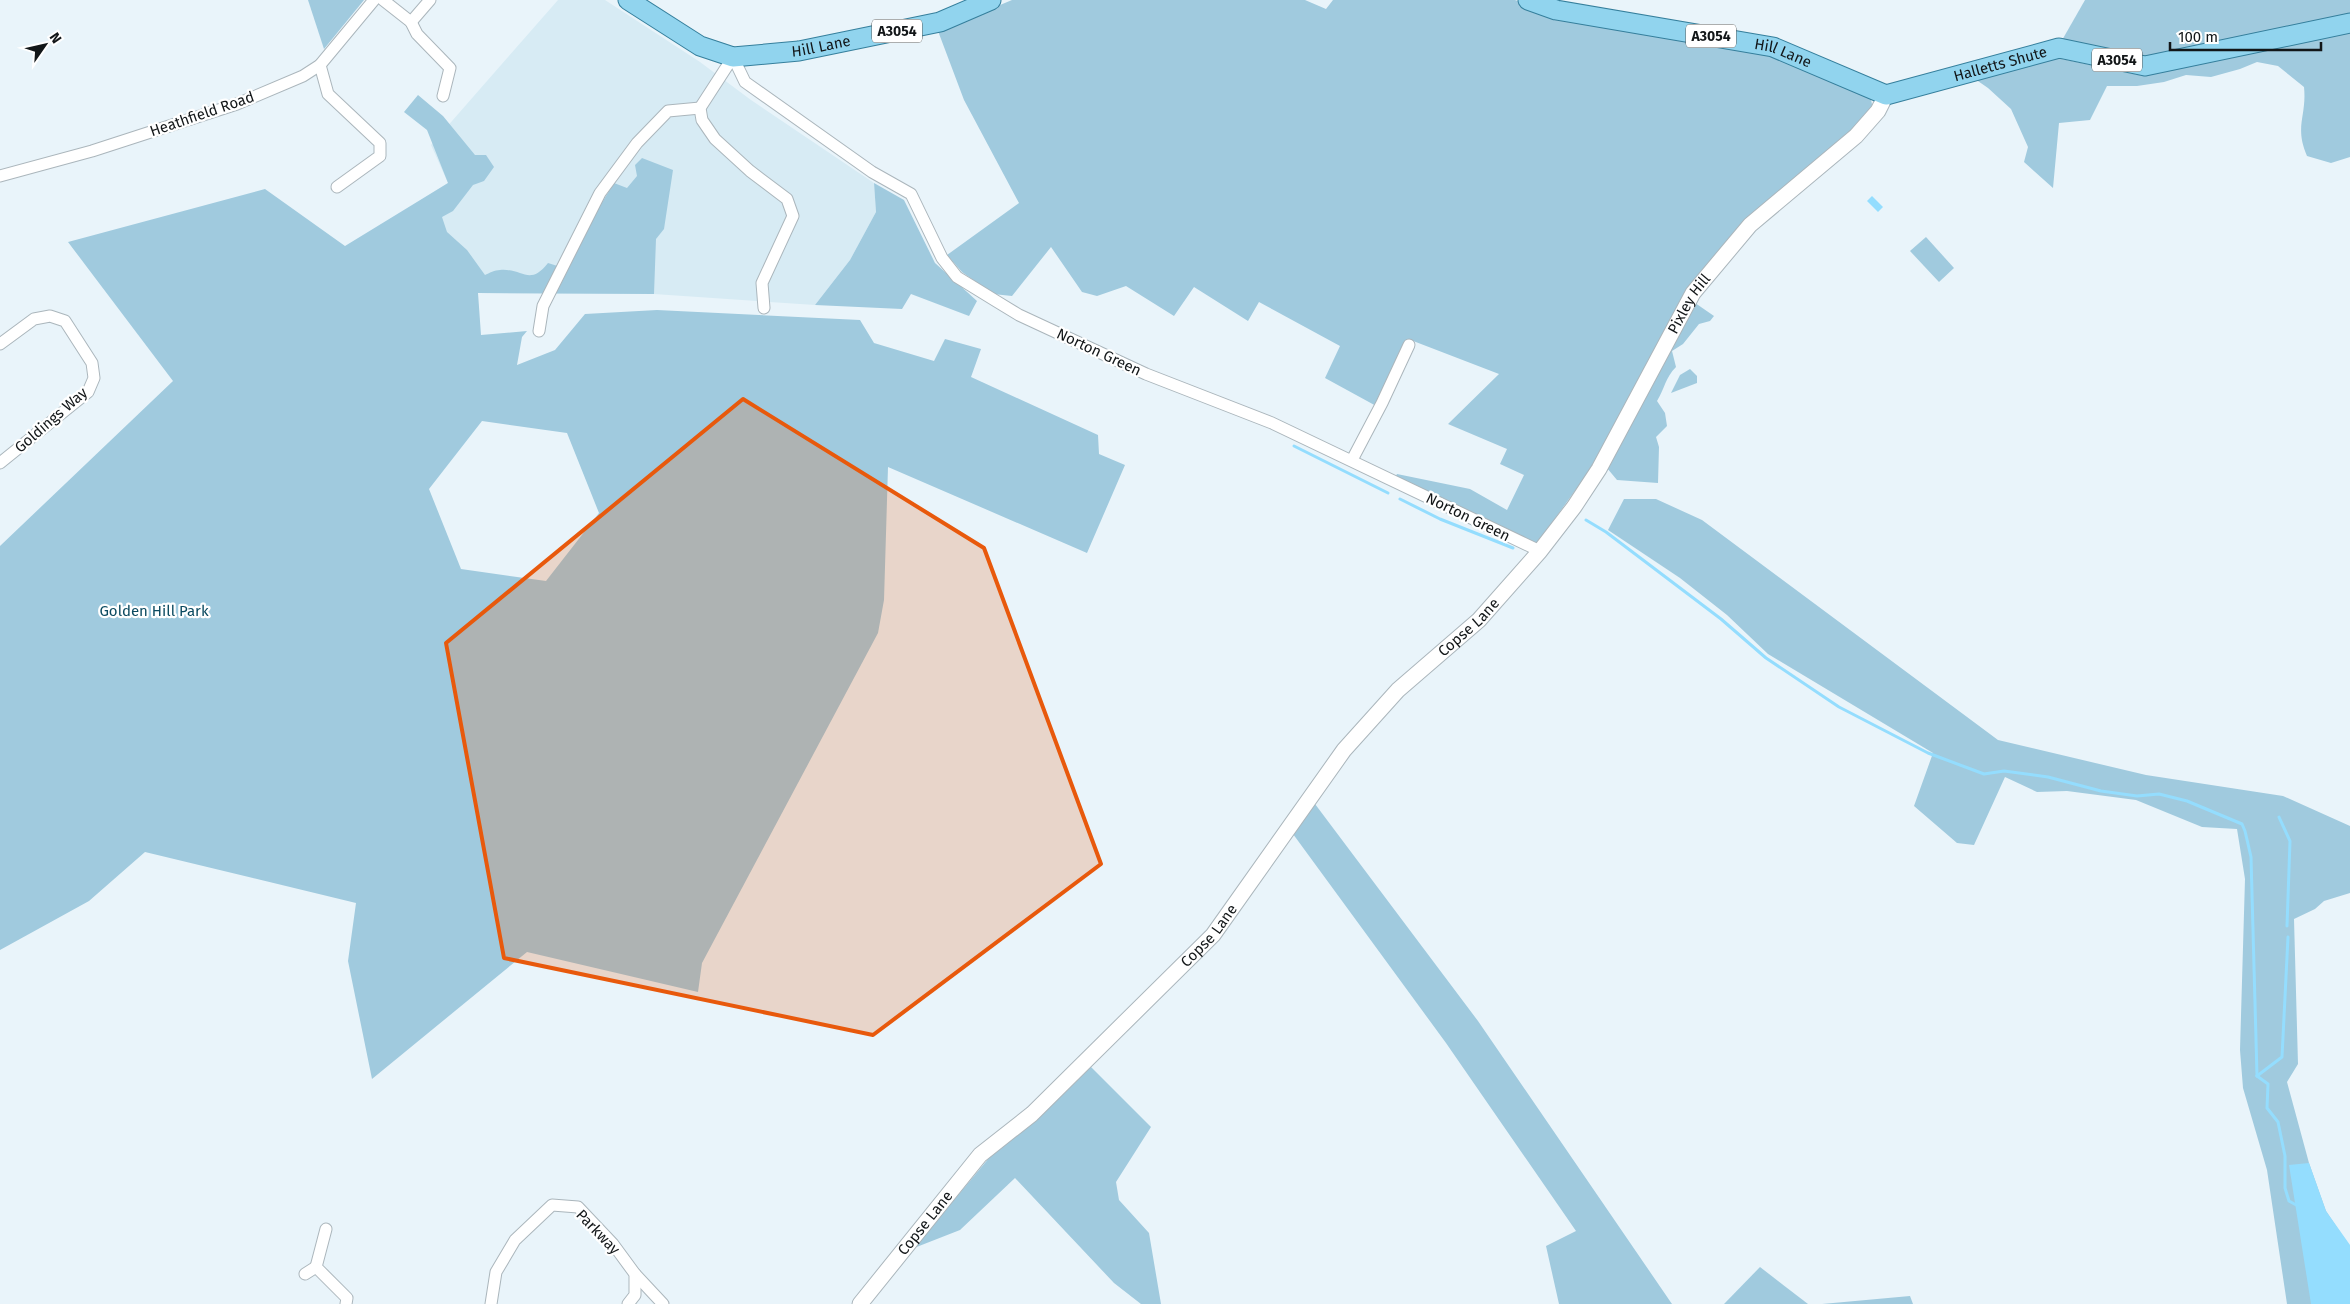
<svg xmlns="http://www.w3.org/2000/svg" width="2350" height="1304" viewBox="0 0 2350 1304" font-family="'Fira Sans',sans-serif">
  <rect width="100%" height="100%" fill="#e9f4fa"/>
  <polygon fill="#d7ebf4" points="558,0 605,0 700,62 751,100 874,183 876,212 850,260 815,305 654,294 478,293 415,204 448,183 431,145"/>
  <g fill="#a0cade" fill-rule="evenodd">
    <polygon points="308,0 364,0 324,49"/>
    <path d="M1012 0H1305L1326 9 1333 0H1515L1550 13 1774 53 1870 95 1873 109 1685 296 1714 316 1710 321 1699 324 1683 344 1672 351 1676 367C1665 378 1665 388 1657 401L1665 413 1667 426 1656 437 1659 447 1658 483 1617 480 1607 468 1594 464 1534 548 1393 481 1397 474 1470 489 1507 510 1524 475 1500 464 1507 449 1448 424 1499 374 1408 339 1378 407 1325 378 1340 346 1259 302 1248 321 1194 287 1174 316 1126 286 1097 296 1082 292 1051 247 1012 296 993 294 962 272 947 255 1019 203 964 100 938 31Z"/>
    <polygon points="2085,0 2350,0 2350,18 2148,61 2061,42"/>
    <path d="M2350 32V157L2331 163 2307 156C2294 126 2307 116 2304 87L2278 66 2257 62 2240 69 2211 77 2186 75 2164 82 2137 86H2107L2090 120 2059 123 2053 188 2024 162 2028 147 2011 109 1988 88 1975 79 2057 58 2144 76Z"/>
    <path d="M418 95 443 116 475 155H486L494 167 484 181 473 185 453 211 442 217 447 232 467 250 485 275C489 273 495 270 500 270 523 268 529 287 548 263L567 269 585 230 614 183 627 188 637 176 635 165 642 158 673 170 664 229 656 239 654 294 478 293 481 335 527 331 522 337 517 365 555 350 585 314 657 310 860 320 874 343 934 361 945 339 981 349 971 377 1098 435 1099 454 1125 465 1087 553 888 467 884 600 878 633 702 963 698 992 527 952 372 1079 348 961 356 903 145 852 89 901 0 950V546L173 381 68 242 265 189 345 246 448 183 427 130 404 112ZM482 421 567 433 599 513 546 581 461 569 429 489Z"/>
    <polygon points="874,183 904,200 935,263 977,301 969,316 911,294 902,309 815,305 850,260 876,212"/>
    <polygon points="1926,237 1954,268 1939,282 1910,251"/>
    <polygon points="1690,369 1697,376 1697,383 1671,393 1680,375"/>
    <polygon points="1624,499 1656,499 1702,520 1998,740 2146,775 2283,796 2350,826 2350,893 2324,901 2315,909 2294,919 2298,1064 2287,1082 2309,1163 2326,1211 2340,1232 2350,1304 2287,1304 2267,1170 2243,1088 2240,1050 2245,879 2237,829 2202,827 2136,800 2067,791 2037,792 2005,777 1974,845 1957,843 1914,806 1933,753 1768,654 1727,615 1680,578 1608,530"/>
    <polygon points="1315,804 1478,1021 1672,1304 1559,1304 1546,1246 1576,1231 1446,1043 1293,834"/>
    <polygon points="1091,1067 1151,1127 1116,1182 1119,1200 1149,1233 1161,1304 1141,1304 1114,1283 1015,1178 960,1230 914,1248 989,1158 1037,1120"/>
    <polygon points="1760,1267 1808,1304 1724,1304"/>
    <polygon points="1910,1296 1913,1304 1822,1304"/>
  </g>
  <g fill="#94ddfe">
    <polygon points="1872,196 1883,207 1878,212 1867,201"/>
    <polygon points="2309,1163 2326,1211 2350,1245 2350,1304 2311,1304 2289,1165"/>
  </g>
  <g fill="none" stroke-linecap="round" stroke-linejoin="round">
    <g stroke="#94ddfe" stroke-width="3">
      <polyline points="1294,446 1388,493"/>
      <polyline points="1400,499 1440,519 1513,548"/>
      <polyline points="1586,520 1606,532 1721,619 1766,658 1839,707 1928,753 1984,774 2004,771 2048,777 2101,791 2137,796 2159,794 2187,801 2242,824 2245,831 2251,857 2257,1076"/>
      <polyline points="2279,817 2290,841 2287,926"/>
      <polyline points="2257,1076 2268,1084 2267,1108 2278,1122 2285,1156 2285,1188 2289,1201 2298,1206"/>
      <polyline points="2257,1076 2282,1057 2288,937"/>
    </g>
    <defs>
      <g id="minor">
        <polyline points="383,0 411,22 417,34 450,68 443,96"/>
        <polyline points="411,22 430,0"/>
        <polyline points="733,57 745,82 872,172 911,194 942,258 957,277 996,301 1019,315 1146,374 1272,423 1540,551"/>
        <polyline points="733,57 700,108 702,120 715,139 750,171 787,199 793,216 762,283 764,308"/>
        <polyline points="320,65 328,94 380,143 380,156 337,187"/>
        <polyline points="0,176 92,151 237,104 303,76 320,65 374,0"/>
        <polyline points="539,331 543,306 600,193 637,143 668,111 700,108"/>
        <polyline points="0,344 34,319 50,316 65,321 92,363 94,378 88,392 0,463"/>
        <polyline points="1352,460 1382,403 1409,345"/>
        <polyline points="326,1229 316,1267 347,1298 346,1304"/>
        <polyline points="305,1274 316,1267"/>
        <polyline points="635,1274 663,1304"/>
        <polyline points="491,1304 496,1272 515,1240 552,1205 578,1207 613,1244 635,1274 635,1295 628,1304"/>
      </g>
      <g id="tertiary">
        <path id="s1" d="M860 1304 980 1155 1032 1114 1213 935 1344 750 1398 690 1479 620 1540 551 1574 507 1599 469 1693 293 1750 225 1856 136 1878 111 1886 95"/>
      </g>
      <g id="primary">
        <path id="s2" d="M628 0 700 46 733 57 799 51 940 22 991 0"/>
        <path id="s3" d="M1528 0 1556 10 1773 47 1886 95 2059 48 2145 66 2350 23"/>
      </g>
    </defs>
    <use href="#minor" stroke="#abb6bc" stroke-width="13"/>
    <use href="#tertiary" stroke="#abb6bc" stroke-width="17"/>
    <use href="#primary" stroke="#357f9c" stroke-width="21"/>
    <use href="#minor" stroke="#fff" stroke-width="11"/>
    <use href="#tertiary" stroke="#fff" stroke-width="15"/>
    <use href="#primary" stroke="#91d4ee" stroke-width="19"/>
  </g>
  <path fill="#e8590c" fill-opacity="0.2" stroke="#e8590c" stroke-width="4" stroke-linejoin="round" d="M743 399 984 548 1101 864 873 1035 504 958 446 643Z"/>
  <g text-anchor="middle" stroke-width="4.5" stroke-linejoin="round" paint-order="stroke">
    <g fill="#fff" stroke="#595c5d" stroke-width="1">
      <rect x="872" y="19.5" width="50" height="23" rx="4"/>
      <rect x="1686" y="24.5" width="50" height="23" rx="4"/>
      <rect x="2092" y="48.5" width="50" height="23" rx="4"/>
    </g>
    <g font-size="14" font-weight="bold" fill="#121618">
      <text x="897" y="36">A3054</text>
      <text x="1711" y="41">A3054</text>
      <text x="2117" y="65">A3054</text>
    </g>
    <g font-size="15" fill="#121618" stroke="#fff">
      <text dy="5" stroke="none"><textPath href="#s2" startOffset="209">Hill Lane</textPath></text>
      <text dy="5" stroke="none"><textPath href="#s3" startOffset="261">Hill Lane</textPath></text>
      <text dy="5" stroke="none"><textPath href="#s3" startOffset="491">Halletts Shute</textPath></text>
      <text transform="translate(202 114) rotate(-19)" y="5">Heathfield Road</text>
      <text dy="5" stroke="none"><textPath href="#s1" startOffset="1308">Pixley Hill</textPath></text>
      <text transform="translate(1099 352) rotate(25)" y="5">Norton Green</text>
      <text transform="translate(51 420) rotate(-41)" y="5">Goldings Way</text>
      <text transform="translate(1468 517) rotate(26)" y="5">Norton Green</text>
      <text dy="5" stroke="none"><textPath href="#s1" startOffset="914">Copse Lane</textPath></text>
      <text dy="5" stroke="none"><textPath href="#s1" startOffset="509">Copse Lane</textPath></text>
      <text dy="5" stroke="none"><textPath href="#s1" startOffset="104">Copse Lane</textPath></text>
      <text transform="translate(598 1232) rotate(46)" y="5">Parkway</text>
    </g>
    <g font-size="15" fill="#0b4a60" stroke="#fff">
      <text x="154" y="616">Golden Hill Park</text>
    </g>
  </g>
  <g transform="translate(45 45) rotate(56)" stroke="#ffffff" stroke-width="4" paint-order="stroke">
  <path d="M0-4L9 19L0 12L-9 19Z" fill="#121618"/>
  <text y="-8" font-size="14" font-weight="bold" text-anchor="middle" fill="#121618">N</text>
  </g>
  <path d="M2170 42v8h151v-8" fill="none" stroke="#121618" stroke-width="2.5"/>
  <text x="2178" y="42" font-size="15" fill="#121618" stroke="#ffffff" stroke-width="4" paint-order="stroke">100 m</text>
</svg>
